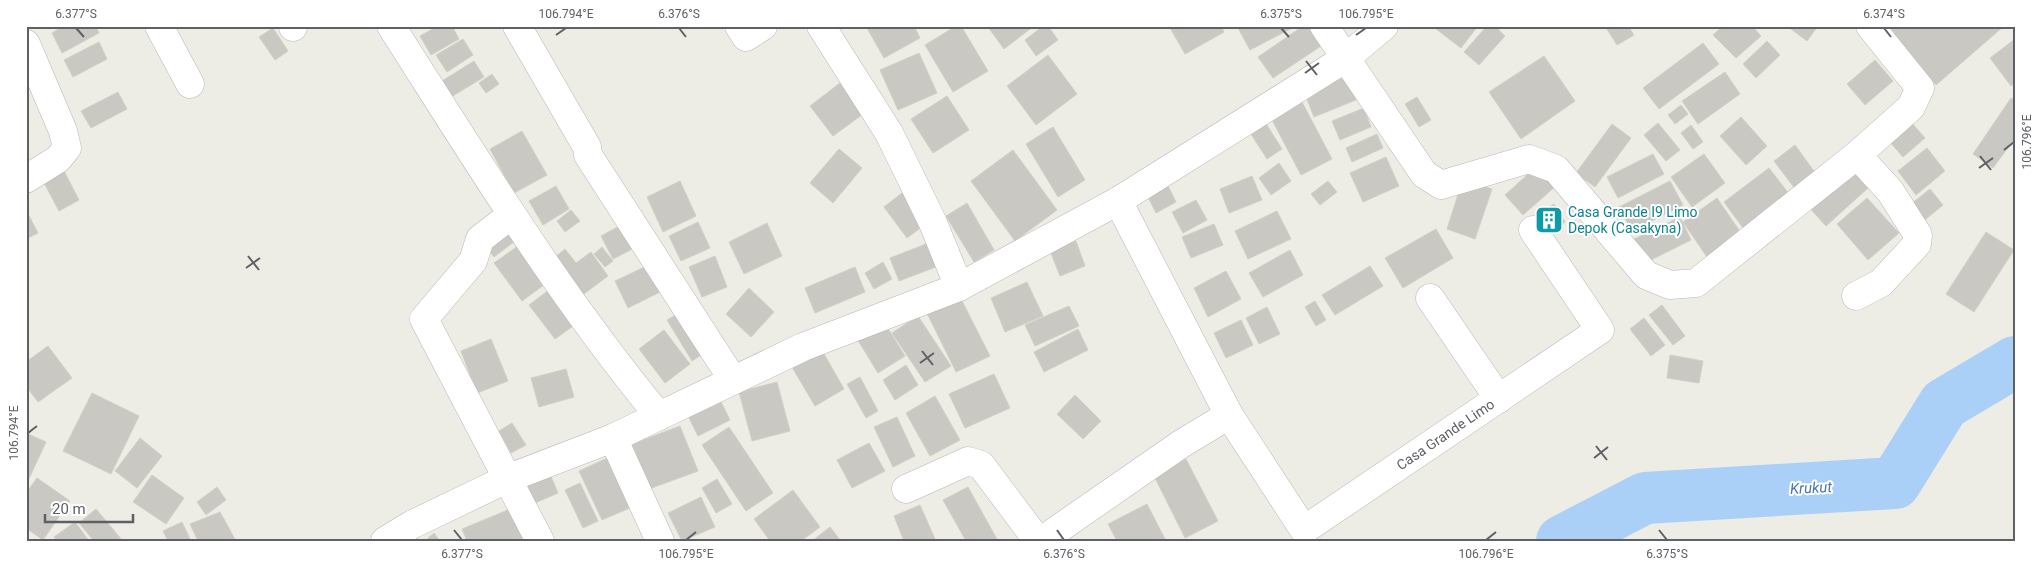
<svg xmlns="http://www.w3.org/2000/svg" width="2041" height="567" viewBox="0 0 2041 567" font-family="Roboto,sans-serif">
  <rect width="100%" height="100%" fill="#eeede5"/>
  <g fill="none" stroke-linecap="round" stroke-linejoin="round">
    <polyline stroke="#abd0f8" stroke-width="52" points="1562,541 1645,498 1895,483 1944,404 2015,362"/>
  </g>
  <g fill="#cac8c2" stroke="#d3cfc4">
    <polygon points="64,26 96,26 99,33 62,53 52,33"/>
    <polygon points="438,26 452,26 459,39 431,55 420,36"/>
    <polygon points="870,26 914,26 920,38 884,58 867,28"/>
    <polygon points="956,26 961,26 988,71 953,92 925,45"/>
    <polygon points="990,26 1034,26 1004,49 988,27"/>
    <polygon points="1043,26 1048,26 1058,40 1036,56 1025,40"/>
    <polygon points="1169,26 1221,26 1224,32 1185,54"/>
    <polygon points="1237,26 1296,26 1250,50"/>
    <polygon points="1303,26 1316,26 1327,42 1273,78 1258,57"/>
    <polygon points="1432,26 1478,26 1461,48"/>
    <polygon points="1487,26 1495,26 1505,36 1479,65 1464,52"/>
    <polygon points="1605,26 1628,26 1634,35 1617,45"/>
    <polygon points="1723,26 1752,26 1761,36 1736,58 1713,35"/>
    <polygon points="1787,26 1818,26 1807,41"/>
    <polygon points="1886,26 2004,26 1936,85"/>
    <polygon points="273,28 288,51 275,60 259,37"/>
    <polygon points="463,39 473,55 447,72 436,55"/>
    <polygon points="2015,39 2015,83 2011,86 1990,58"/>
    <polygon points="1767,41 1780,55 1756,78 1743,64"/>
    <polygon points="99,42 107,59 73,77 64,60"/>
    <polygon points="1703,43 1719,64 1659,109 1643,88"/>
    <polygon points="919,53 937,93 898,110 880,70"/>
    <polygon points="1048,55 1077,94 1036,125 1007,86"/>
    <polygon points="1544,56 1575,101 1521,139 1489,92"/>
    <polygon points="1875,60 1893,81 1865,105 1847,84"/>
    <polygon points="474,61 484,77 451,97 442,81"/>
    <polygon points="1725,72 1740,94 1698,124 1682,101"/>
    <polygon points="492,74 499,84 486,93 479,83"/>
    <polygon points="1353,74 1363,97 1314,117 1305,94"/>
    <polygon points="840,83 863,114 833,136 810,106"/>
    <polygon points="118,92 127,109 91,128 81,111"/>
    <polygon points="947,96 969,130 933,153 911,119"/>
    <polygon points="1417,97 1431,120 1419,127 1405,104"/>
    <polygon points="2011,98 2015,100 2015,138 1993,168 1973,154"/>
    <polygon points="1302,102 1332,159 1301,175 1271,118"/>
    <polygon points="1681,105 1688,114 1675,124 1668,115"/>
    <polygon points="1364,108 1371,127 1340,140 1332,121"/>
    <polygon points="1741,117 1767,146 1746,165 1720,136"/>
    <polygon points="1265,122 1282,149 1267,159 1249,131"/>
    <polygon points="1911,122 1925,138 1903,157 1889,141"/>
    <polygon points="1658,123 1680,150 1666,161 1644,135"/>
    <polygon points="1612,124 1631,138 1595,187 1576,173"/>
    <polygon points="1691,125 1703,142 1693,149 1681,133"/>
    <polygon points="1053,127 1085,180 1058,197 1026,144"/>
    <polygon points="522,131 547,175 514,193 490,149"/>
    <polygon points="1377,134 1383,148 1352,162 1346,148"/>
    <polygon points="1795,145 1816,174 1796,190 1774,161"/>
    <polygon points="1927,148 1945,171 1916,195 1898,171"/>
    <polygon points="839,149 862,168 833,203 810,183"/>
    <polygon points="1013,150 1057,210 1015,241 971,181"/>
    <polygon points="1653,154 1664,174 1618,198 1607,177"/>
    <polygon points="1704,154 1725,183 1692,207 1671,177"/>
    <polygon points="1386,157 1399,186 1363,202 1350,173"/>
    <polygon points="1279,163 1291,181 1271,195 1259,178"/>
    <polygon points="1538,165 1557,185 1523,215 1505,195"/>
    <polygon points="1849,167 1868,188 1826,226 1807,205"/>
    <polygon points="1769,168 1789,194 1743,228 1724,202"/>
    <polygon points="63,169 79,200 59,211 42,179"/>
    <polygon points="1163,176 1176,202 1156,213 1143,187"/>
    <polygon points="1252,176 1262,200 1229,213 1220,189"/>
    <polygon points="1463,179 1492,189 1475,239 1447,229"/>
    <polygon points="680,181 696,216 663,232 647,197"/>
    <polygon points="1328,181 1337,192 1320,205 1311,194"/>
    <polygon points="1670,181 1683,205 1632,231 1619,207"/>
    <polygon points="556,186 569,209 543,225 529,201"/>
    <polygon points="907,189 931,220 907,238 884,207"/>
    <polygon points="1930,189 1943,205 1920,224 1906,208"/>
    <polygon points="1717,198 1741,233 1707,257 1683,222"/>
    <polygon points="1867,198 1899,233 1868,260 1837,224"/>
    <polygon points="1196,200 1207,220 1183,233 1172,212"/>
    <polygon points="967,203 994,250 974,262 946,216"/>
    <polygon points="1554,204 1565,222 1546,236 1533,218"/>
    <polygon points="26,210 38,233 26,239"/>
    <polygon points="571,210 580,221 565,232 557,221"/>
    <polygon points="1277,211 1291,239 1248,259 1235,231"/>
    <polygon points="1680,217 1691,240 1643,264 1632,240"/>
    <polygon points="510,218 523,235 494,257 482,241"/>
    <polygon points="629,221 642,244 613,259 601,236"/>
    <polygon points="698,222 710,248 681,261 669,236"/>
    <polygon points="767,223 782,256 744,274 729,242"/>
    <polygon points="1214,224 1223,245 1191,258 1182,237"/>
    <polygon points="1436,229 1453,258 1403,288 1385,258"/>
    <polygon points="1986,232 2014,250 1974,312 1946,294"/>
    <polygon points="525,241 552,279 522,301 494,263"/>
    <polygon points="1076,241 1085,266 1060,276 1050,251"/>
    <polygon points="931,242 941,265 899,281 890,258"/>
    <polygon points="602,247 613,261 605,267 594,254"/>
    <polygon points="565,249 576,263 591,252 608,276 581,296 554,258"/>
    <polygon points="1290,250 1303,275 1263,297 1249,273"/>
    <polygon points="715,256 727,287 702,297 689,267"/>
    <polygon points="655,262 668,288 628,308 615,281"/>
    <polygon points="883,262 892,279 874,289 865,273"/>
    <polygon points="1370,266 1383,286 1335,315 1322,295"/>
    <polygon points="855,267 865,292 815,313 805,288"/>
    <polygon points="1226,271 1241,299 1208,317 1194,288"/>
    <polygon points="1027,282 1043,316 1005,332 991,298"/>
    <polygon points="557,284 583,319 555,339 529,305"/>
    <polygon points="749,288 774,312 751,337 726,314"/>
    <polygon points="959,295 990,356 956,372 926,311"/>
    <polygon points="1315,301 1326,320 1316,326 1305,307"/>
    <polygon points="1662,305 1685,336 1673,345 1649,315"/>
    <polygon points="1069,306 1079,326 1035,346 1025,325"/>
    <polygon points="1267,307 1280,334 1259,344 1246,318"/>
    <polygon points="686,309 710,349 692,361 667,320"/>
    <polygon points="918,316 951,366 925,382 892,333"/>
    <polygon points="881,317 905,356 878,373 854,334"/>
    <polygon points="1644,318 1665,345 1651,356 1630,329"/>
    <polygon points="1241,320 1253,345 1226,358 1214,333"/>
    <polygon points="1078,329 1088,350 1044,372 1034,352"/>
    <polygon points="664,330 690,364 665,383 639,349"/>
    <polygon points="491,339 508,381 477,393 461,351"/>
    <polygon points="819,345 844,389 815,406 789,362"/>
    <polygon points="48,346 72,378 38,402 26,386 26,362"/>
    <polygon points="1670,355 1703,361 1699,383 1667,378"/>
    <polygon points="906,365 918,385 895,400 883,380"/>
    <polygon points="566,369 574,397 539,407 531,378"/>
    <polygon points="994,374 1010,408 965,428 949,394"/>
    <polygon points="860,377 878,411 866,418 847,384"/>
    <polygon points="777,382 790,431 752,441 739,392"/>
    <polygon points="716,392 730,420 698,436 684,408"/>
    <polygon points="92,393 139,416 111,474 63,451"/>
    <polygon points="1075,395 1101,421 1083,439 1057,414"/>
    <polygon points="935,396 960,440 930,456 906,413"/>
    <polygon points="897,417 915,456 893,467 874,427"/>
    <polygon points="512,423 526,445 511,453 499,431"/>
    <polygon points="680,426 698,471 649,489 632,444"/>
    <polygon points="729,427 773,493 746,511 702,445"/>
    <polygon points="26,433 46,442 26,485"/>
    <polygon points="140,438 162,456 137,488 115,471"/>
    <polygon points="869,443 885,471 852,488 837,460"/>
    <polygon points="616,454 639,504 602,520 579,471"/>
    <polygon points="1186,459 1218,521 1185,538 1154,476"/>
    <polygon points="547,467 558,493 535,503 523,477"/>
    <polygon points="152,475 184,498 166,524 133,502"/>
    <polygon points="37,478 70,501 43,540 26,528 26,493"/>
    <polygon points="717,479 732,504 716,513 702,488"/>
    <polygon points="580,483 598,521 583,528 565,490"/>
    <polygon points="217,487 226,500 206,515 197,502"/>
    <polygon points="968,487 998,541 966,541 943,500"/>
    <polygon points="793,490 820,527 801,541 770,541 754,519"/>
    <polygon points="701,497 715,527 682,541 668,513"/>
    <polygon points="1147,504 1166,541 1117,541 1108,524"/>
    <polygon points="920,505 935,539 904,541 894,516"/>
    <polygon points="96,509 122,540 121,541 94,541 79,523"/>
    <polygon points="510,509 523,539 467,541 462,529"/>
    <polygon points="220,512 236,541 198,541 190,524"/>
    <polygon points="75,522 89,541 57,541 54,537"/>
    <polygon points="182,522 191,541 168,541 163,531"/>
    <polygon points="830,527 841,541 812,541"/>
    <polygon points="434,533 440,541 425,541"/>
  </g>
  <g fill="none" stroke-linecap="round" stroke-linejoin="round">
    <defs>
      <g id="minor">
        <polyline points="159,26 190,84"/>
        <polyline points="293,26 293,27"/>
        <path d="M391 26C476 159 558 294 659 416"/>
        <polyline points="517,26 587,147 588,155 733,380"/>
        <polyline points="739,26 746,37 763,26"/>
        <polyline points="821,26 889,133 933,223 959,287"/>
        <polyline points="1324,26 1424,174 1441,185 1529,159 1556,169 1646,275 1670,285 1696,283 1857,155 1911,107 1920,88 1870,26"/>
        <polyline points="26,44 63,131 67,148 58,159 26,179"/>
        <polyline points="511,215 480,239 473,261 424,319 540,541"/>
        <polyline points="1856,296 1881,283 1917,244 1918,235 1890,191 1857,155"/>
        <polyline points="1430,298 1499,399"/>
        <path id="s1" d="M1229 415 1304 530 1600 330 1533 230"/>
        <polyline points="613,438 660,541"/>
        <polyline points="906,489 968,461 981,465 1038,541"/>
        <polyline points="385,541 413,524 509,478 613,438 803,347 959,287 1118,201 1346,58 1384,26"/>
        <polyline points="1041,541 1181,444 1229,415 1118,201"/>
      </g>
    </defs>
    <use href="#minor" stroke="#b6b7bb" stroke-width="29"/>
    <use href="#minor" stroke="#fff" stroke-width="28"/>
  </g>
  <path fill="none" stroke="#5d6065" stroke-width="2" d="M76 28 84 37M679 28 686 37M1281 28 1289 37M1884 28 1891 37M556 35 566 28M1356 35 1366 28M1306 61 1317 75M1305 73 1319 63M2004 150 2014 142M1980 156 1991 170M1979 168 1993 158M248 256 259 270M246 268 260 258M922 351 933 365M920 363 934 353M28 433 37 426M1596 446 1607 460M1594 458 1608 447M454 530 462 540M1057 530 1064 540M1659 530 1667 540M686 540 696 532M1486 540 1496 532"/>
  <defs>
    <symbol id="building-square" viewBox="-11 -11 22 22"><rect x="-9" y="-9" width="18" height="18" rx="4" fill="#0f9aa8" stroke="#fff"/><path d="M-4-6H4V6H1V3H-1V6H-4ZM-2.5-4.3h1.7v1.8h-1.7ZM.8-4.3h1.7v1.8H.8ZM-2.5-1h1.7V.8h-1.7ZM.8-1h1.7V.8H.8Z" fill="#fff"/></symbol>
  </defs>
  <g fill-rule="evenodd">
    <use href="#building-square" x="1533" y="204" width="32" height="32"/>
  </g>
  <g text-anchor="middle" stroke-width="4" stroke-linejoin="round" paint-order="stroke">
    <g font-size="14" fill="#0d838f" stroke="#fff" text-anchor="start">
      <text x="1568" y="217">Casa Grande I9 Limo<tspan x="1568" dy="16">Depok (Casakyna)</tspan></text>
    </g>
    <g font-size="14" fill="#5d6065" stroke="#fff">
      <text dy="5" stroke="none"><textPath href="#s1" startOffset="308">Casa Grande Limo</textPath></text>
    </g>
    <g font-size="15" font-style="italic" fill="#4c75b2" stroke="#fff">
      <text transform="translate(1811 488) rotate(-3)" y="5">Krukut</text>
    </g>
  </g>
  <rect width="2041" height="567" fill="none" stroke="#ffffff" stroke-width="55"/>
  <path d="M45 514v8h88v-8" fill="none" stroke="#5d6065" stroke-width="2.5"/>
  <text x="52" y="514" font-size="15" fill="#5d6065" stroke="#ffffff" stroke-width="4" paint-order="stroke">20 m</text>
  <rect x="28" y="28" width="1986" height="512" fill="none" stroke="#5d6065" stroke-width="2"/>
  <g font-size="12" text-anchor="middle" fill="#5d6065">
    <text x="76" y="18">6.377°S</text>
    <text x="566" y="18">106.794°E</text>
    <text x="679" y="18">6.376°S</text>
    <text x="1281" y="18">6.375°S</text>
    <text x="1366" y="18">106.795°E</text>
    <text x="1884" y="18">6.374°S</text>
    <text transform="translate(2027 142) rotate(-90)" y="4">106.796°E</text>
    <text transform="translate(14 433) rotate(-90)" y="4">106.794°E</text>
    <text x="462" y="558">6.377°S</text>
    <text x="686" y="558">106.795°E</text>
    <text x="1064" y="558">6.376°S</text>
    <text x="1486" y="558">106.796°E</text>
    <text x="1667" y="558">6.375°S</text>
  </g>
</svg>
